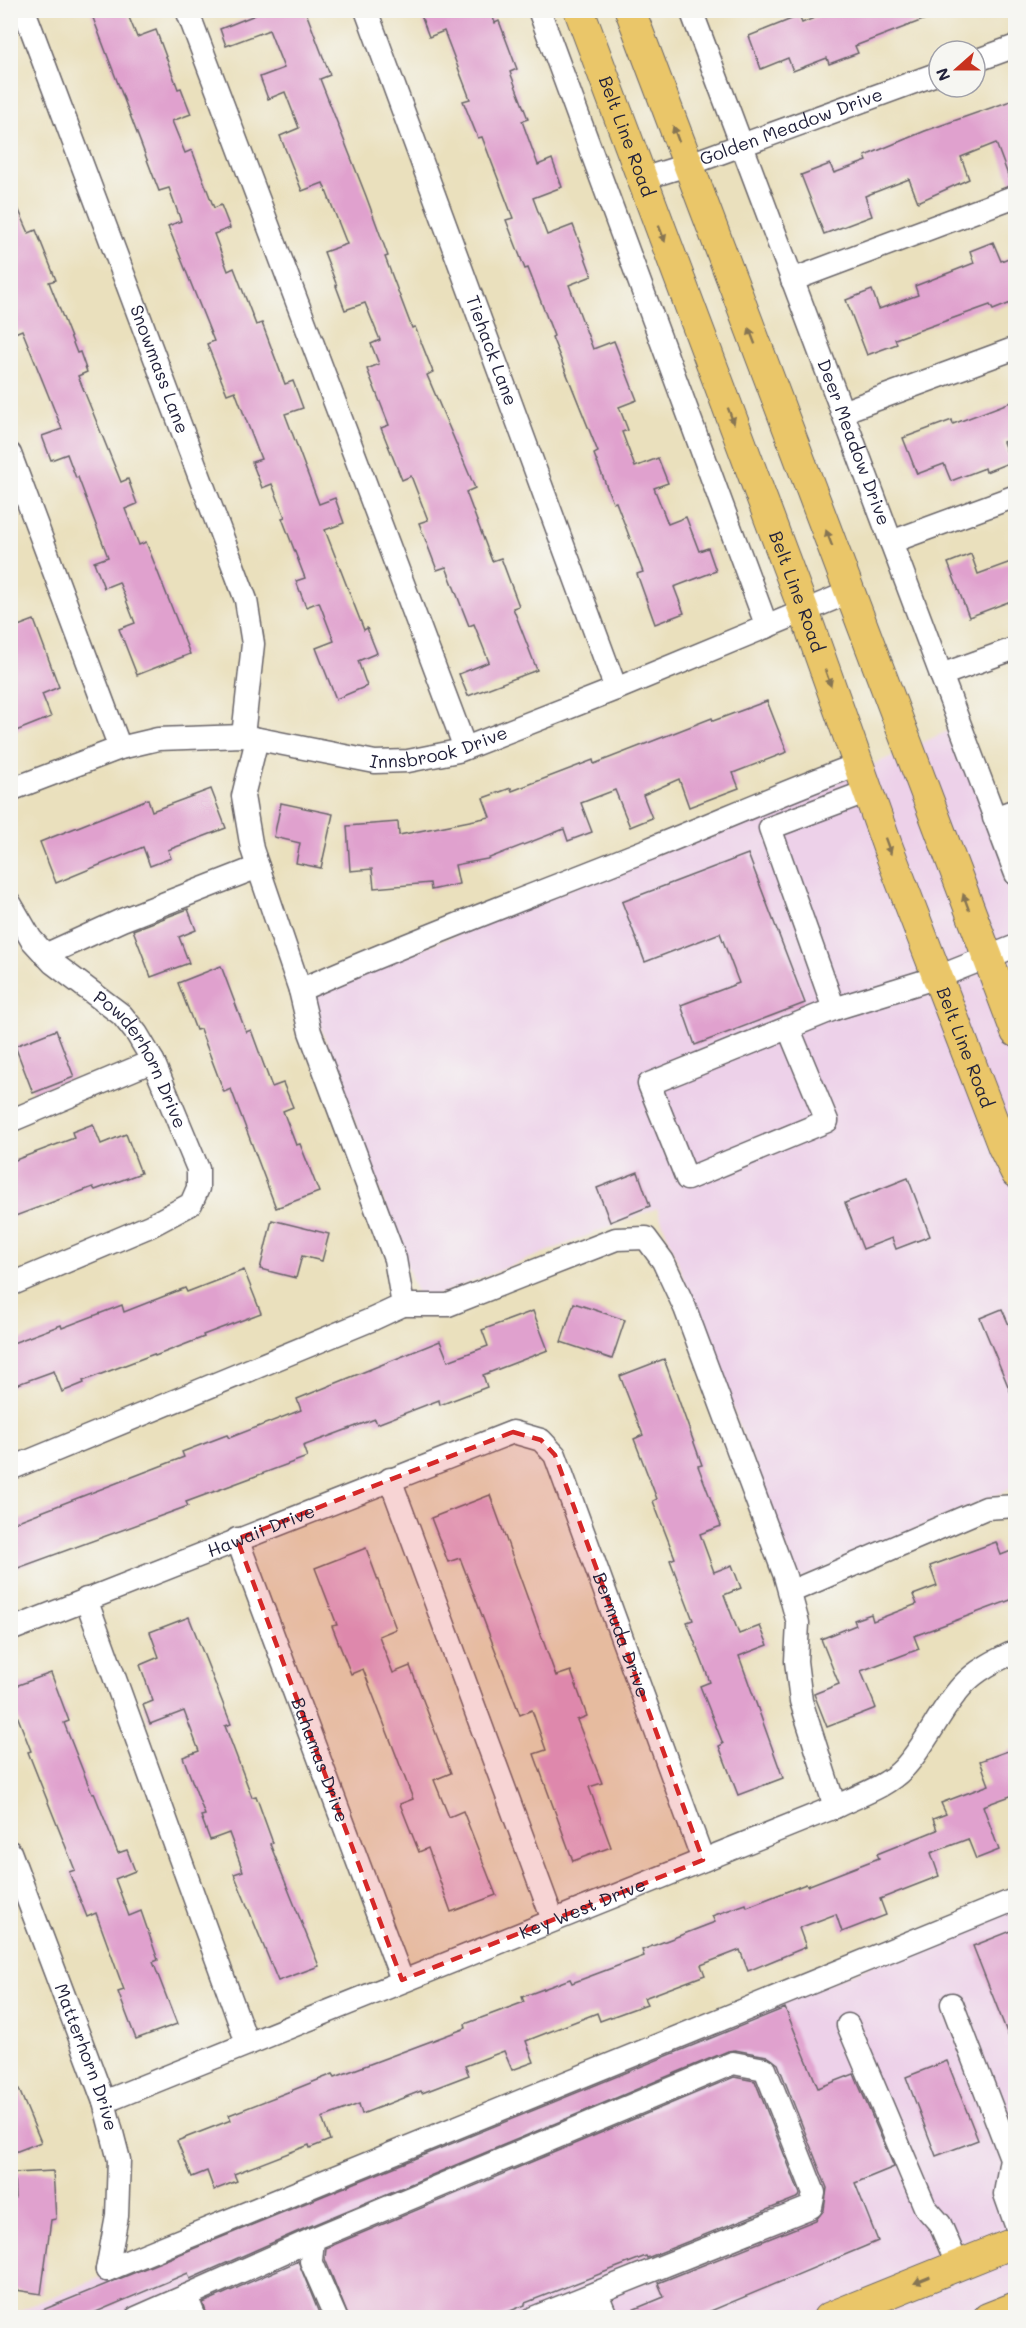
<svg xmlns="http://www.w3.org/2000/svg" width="1026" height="2328" viewBox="0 0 1026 2328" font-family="Mali,sans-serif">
  <rect width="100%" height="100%" fill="#f6f6f2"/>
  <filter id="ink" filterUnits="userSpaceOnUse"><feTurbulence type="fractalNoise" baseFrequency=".0167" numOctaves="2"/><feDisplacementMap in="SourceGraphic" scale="12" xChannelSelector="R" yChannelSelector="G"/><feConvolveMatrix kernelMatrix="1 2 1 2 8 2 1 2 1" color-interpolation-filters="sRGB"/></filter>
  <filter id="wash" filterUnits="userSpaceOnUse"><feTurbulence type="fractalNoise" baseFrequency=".008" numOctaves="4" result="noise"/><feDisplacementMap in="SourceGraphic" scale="24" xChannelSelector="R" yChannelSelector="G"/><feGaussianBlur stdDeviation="1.35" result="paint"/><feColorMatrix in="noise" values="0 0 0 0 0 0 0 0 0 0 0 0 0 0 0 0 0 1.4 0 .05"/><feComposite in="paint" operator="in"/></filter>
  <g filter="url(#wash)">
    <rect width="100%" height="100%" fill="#eae0bd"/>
    <g fill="#edd1e9">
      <polygon points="959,726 1015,876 1015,1487 798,1580 657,1208 420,1302 309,994 839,780"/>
      <polygon points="1015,1907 1015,2317 11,2318 10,2314"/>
    </g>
    <g id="blocks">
      <g fill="#e0a1ce">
        <polygon points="90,10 126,10 137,37 156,30 178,89 181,88 191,114 172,121 185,153 192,150 214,208 221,205 230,228 214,234 228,271 234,268 256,325 262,323 285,384 293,381 303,408 285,414 319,504 335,498 344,523 325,530 364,630 367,628 377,653 358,661 367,686 336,699 316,648 334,641 319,602 306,607 296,581 305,578 282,518 285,517 272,484 262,488 252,462 261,459 235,391 227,394 207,344 214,341 168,226 181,221 169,188 159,191"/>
        <polygon points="253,10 305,10 330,75 320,79 366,196 388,256 385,257 412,328 415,327 433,372 427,375 475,488 466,492 492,561 501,558 519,606 513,608 537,670 468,696 459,674 489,662 474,624 469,626 446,567 437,570 419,523 428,520 411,476 402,480 381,428 389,425 367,369 379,364 371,344 380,340 365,303 345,310 336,286 337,286 324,252 347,244 323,183 302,191 280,136 299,128 285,92 268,99 260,77 284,68 269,30 226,46 220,29 255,15"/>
        <polygon points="419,10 490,10 495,23 499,21 517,69 510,72 528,119 522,121 538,165 552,159 562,187 533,198 547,235 573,225 592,276 569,285 593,349 614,341 637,400 619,407 628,430 622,432 635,467 658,458 668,483 654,488 668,524 686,517 699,551 708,548 716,571 674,587 684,613 655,624 637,574 643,572 616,502 613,503 594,454 598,452 552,337 554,336 528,268 525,269 506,220 513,218 482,137 478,138 463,101 470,99 444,31 429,37"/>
        <polygon points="833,10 944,10 944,12 855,46 858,53 829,64 827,58 793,71 788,58 761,69 749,36 799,16 802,23"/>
        <polygon points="1016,99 1016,183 1011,183 996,143 961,157 969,179 918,202 909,179 865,196 872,216 824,234 801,175 830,164 834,173 867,161 865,156 925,131"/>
        <polygon points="10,190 29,233 36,230 56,280 49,282 77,353 80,352 87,372 78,376 121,482 128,479 137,504 125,509 139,545 146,542 190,654 137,675 119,629 135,623 119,582 104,588 94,562 108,557 78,477 76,478 67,454 51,460 42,436 62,429 22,330 10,335"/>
        <polygon points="993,242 1001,261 1016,255 1016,301 993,310 990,305 895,339 897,344 867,355 846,300 872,290 879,309 918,295 915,286 974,263 970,251"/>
        <polygon points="1016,400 1016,437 1003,442 1011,462 986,472 985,468 951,481 944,464 917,474 903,438 952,420 953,424"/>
        <polygon points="971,554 978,574 1016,560 1016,599 969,617 948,563"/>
        <polygon points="34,620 59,687 42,694 51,717 16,731 10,717 10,629"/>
        <polygon points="767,701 787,752 733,773 739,788 689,807 679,779 643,795 652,818 630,827 615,790 581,803 592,832 568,841 564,829 487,859 455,865 459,884 431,890 430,883 374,888 372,869 350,871 347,826 398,822 399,835 490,817 483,798 511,788 512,791 593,760 594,764 712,718 713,721"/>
        <polygon points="211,789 226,828 168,850 171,858 150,866 143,847 56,883 40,842 148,799 152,811"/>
        <polygon points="281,803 333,814 321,868 296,863 300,843 274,837"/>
        <polygon points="748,854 805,1003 695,1045 681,1005 739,983 720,933 645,962 622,902"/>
        <polygon points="188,909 196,930 179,937 189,963 151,977 133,930"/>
        <polygon points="221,966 246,1032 251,1030 272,1087 283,1083 293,1107 283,1111 296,1145 300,1144 319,1192 276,1208 231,1089 224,1092 200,1029 196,1030 178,983"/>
        <polygon points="56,1030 74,1077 33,1093 15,1046"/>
        <polygon points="93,1124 101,1144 126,1134 141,1173 95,1190 93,1187 10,1218 10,1162 74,1138 72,1132"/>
        <polygon points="638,1172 650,1206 610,1222 597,1188"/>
        <polygon points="908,1178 930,1236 896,1249 892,1238 863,1249 845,1203"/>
        <polygon points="272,1220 329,1234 322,1261 302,1256 296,1278 260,1269"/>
        <polygon points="244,1270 261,1313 203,1335 204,1337 155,1356 154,1354 83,1381 84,1383 62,1392 54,1371 10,1387 10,1344 61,1325 62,1328 122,1305 124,1312 185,1288 187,1292"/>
        <polygon points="574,1303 625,1320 612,1359 561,1342"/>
        <polygon points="1002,1309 1016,1341 1015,1403 980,1318"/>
        <polygon points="533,1311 548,1350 483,1375 487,1387 440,1405 439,1400 377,1424 375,1419 303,1446 307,1457 186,1502 188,1506 10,1571 10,1524 184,1457 182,1452 227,1435 229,1438 301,1410 297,1399 440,1341 448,1361 488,1346 482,1330"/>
        <polygon points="664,1359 702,1465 698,1466 721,1526 700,1534 714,1572 732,1565 741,1588 724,1595 739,1634 760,1626 768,1645 739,1656 783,1778 738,1795 719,1746 723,1744 700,1686 710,1682 687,1622 693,1620 670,1560 675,1558 653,1501 657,1499 634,1439 643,1435 620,1376"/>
        <polygon points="490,1495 556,1676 571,1671 587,1716 577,1720 602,1783 589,1787 611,1847 573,1861 534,1754 546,1750 532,1710 520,1715 460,1558 448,1562 431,1518"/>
        <polygon points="996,1542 1001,1555 1016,1549 1016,1598 914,1636 919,1649 861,1671 876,1708 827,1727 814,1694 839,1684 821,1639 856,1625 854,1620 871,1614 873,1621 917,1604 913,1595 937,1586 930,1566"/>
        <polygon points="366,1548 396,1629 379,1636 393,1673 410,1666 451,1773 434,1780 449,1817 463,1811 496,1895 451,1912 428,1848 419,1852 400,1804 413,1799 363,1669 351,1674 332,1626 337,1625 315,1568"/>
        <polygon points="189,1617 231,1724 225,1726 252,1797 256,1796 273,1843 270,1844 319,1966 278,1981 234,1874 243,1871 229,1833 210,1840 201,1816 205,1815 183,1757 199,1751 184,1711 150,1724 143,1705 153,1701 140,1665 159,1657 150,1632"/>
        <polygon points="51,1673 69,1721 64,1723 92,1794 94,1793 118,1853 127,1850 135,1871 115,1879 129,1916 141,1911 158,1960 153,1962 177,2024 136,2039 118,1992 124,1990 96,1913 87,1917 69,1872 75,1870 28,1752 31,1751 10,1697 10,1688"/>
        <polygon points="1016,1748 1016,1794 983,1806 999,1850 976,1859 968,1839 931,1853 939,1876 880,1899 886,1915 842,1932 836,1914 799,1928 806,1947 748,1971 740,1950 701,1965 705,1975 644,1998 647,2004 600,2021 597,2013 526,2041 534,2062 512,2070 504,2051 465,2066 469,2075 422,2093 421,2091 362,2114 359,2104 322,2118 330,2140 310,2148 309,2145 234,2174 237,2181 214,2190 207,2171 192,2177 177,2141 231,2120 229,2115 288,2092 333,2074 335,2077 466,2028 465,2024 524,2002 522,1997 570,1979 572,1983 644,1956 642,1950 715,1922 712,1916 746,1904 747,1907 806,1884 807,1886 879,1858 877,1854 937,1830 933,1819 946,1814 941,1803 989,1785 980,1761"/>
        <polygon points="1016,1929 1016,2050 1014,2050 973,1946"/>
        <polygon points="785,2008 818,2088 854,2074 894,2167 855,2183 878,2241 694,2318 620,2318 620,2315 664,2297 658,2283 816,2220 824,2210 827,2188 778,2064 767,2056 735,2050 728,2051 308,2227 190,2279 188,2273 82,2318 23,2318"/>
        <polygon points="947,2061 978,2140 936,2156 906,2077"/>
        <polygon points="10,2068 41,2142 10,2154"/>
        <polygon points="734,2077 755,2081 800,2194 799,2197 647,2258 646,2256 525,2303 525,2305 493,2318 349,2318 325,2259 326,2248"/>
        <polygon points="53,2171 56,2219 51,2220 41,2294 10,2289 10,2199 15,2198 14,2173"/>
        <polygon points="298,2261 321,2318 208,2318 203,2303"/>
      </g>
    </g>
  </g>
  <g filter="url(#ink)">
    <use href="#blocks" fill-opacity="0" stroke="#686468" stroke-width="1.5"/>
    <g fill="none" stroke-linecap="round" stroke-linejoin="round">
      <defs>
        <g id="minor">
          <path id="s1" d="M24 10 246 600 253 644 243 736"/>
          <polyline points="187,10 465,748"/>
          <path id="s2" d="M366 10 616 689"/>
          <polyline points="539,10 767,627"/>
          <path id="s3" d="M691 10 1016 874"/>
          <polyline points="975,61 1016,46"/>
          <path id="s4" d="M642 179 687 165 939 73"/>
          <polyline points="792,280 1016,196"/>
          <polyline points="842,412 1016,348"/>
          <polyline points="10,454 120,748"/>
          <polyline points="891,542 1016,496"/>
          <polyline points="941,675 1016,648"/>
          <path id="s5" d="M10 790 120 748 158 739 243 736 375 762 408 761 458 751 616 689 850 592"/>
          <polyline points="868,791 770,828 834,1009 938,977 1016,946"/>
          <polyline points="994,818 1016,810"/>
          <path id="s6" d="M10 903 31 939 53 963 122 1015 137 1034 153 1061 198 1169V1188L191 1204 150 1226 10 1285"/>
          <polyline points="45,955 122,920 258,867"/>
          <path d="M300 990C415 939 532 896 649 849 719 821 788 790 859 764"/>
          <polyline points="788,1027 827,1121 687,1179 649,1084 834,1009"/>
          <polyline points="10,1121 153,1061"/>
          <polyline points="403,1305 448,1305 616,1239 646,1238 663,1261 685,1308 785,1576 798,1623 796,1661 801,1701 835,1807"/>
          <polyline points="10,1469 373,1319 403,1305 395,1259 310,1032 300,990 252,849 243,796 257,739"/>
          <polyline points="390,1479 553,1920"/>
          <path id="s7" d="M237 1539 402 1980"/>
          <polyline points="790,1592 986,1508 1016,1506"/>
          <polyline points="86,1599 247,2043"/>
          <path id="s8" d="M10 1630 513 1432 541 1440 555 1455 703 1860"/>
          <path id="s9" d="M10 1852 104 2102 119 2160 117 2216 107 2270"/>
          <polyline points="952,2004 1011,2158 1005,2194 1016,2225"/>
          <polyline points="848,2025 925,2207 940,2224 958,2266"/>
          <path id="s10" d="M104 2102 835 1807C857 1796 886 1787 903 1769 927 1744 939 1711 962 1686 976 1670 997 1660 1016 1651"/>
          <polyline points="107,2270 1016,1899"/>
          <polyline points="597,2294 607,2318"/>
          <polyline points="136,2318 186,2296"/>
          <polyline points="195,2318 186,2296 313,2239"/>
          <polyline points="336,2318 311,2261 313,2239 733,2063 765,2069 814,2193 811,2207 533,2318"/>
        </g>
        <g id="major">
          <path id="s11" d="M579 10 804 611 888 848 1003 1147 1016 1173"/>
          <polyline points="630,10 1016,1032"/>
          <polyline points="828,2318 1016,2242"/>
          <polyline points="988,2318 1016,2307"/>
        </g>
      </defs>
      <use href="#minor" stroke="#686468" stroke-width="25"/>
      <use href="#major" stroke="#686468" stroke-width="32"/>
      <use href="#minor" stroke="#fff" stroke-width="22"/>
      <use href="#major" stroke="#eac669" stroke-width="30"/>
    </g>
    <defs><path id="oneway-solid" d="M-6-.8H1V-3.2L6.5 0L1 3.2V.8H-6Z" transform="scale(1.5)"/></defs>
    <g fill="#867452">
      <use href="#oneway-solid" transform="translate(676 134) rotate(-110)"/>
      <use href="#oneway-solid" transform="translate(662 234) rotate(69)"/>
      <use href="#oneway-solid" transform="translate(752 336) rotate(-111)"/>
      <use href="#oneway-solid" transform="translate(731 416) rotate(69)"/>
      <use href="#oneway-solid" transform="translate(829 538) rotate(-111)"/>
      <use href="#oneway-solid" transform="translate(828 678) rotate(70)"/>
      <use href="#oneway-solid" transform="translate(888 846) rotate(70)"/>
      <use href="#oneway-solid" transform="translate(966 902) rotate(-110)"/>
      <use href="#oneway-solid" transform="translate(922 2280) rotate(158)"/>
    </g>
  </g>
  <path fill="#d62828" fill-opacity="0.2" stroke="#d62828" stroke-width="4.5" stroke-dasharray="12 8" stroke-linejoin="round" d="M513 1432 541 1440 555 1455 703 1860 402 1980 237 1539Z"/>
  <g text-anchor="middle" stroke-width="6" stroke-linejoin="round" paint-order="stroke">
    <g font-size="18" fill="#22223b" stroke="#f6f6f2">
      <text dy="6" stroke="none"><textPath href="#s4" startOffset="158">Golden Meadow Drive</textPath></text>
      <text dy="6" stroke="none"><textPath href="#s11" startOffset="135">Belt Line Road</textPath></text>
      <text dy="6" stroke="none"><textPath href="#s2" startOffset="363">Tiehack Lane</textPath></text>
      <text dy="6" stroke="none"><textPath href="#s1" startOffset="384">Snowmass Lane</textPath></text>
      <text dy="6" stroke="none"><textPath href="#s3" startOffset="462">Deer Meadow Drive</textPath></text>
      <text dy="6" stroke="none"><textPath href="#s11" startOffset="621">Belt Line Road</textPath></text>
      <text dy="6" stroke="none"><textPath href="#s5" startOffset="442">Innsbrook Drive</textPath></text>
      <text dy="6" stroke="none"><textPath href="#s11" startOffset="1107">Belt Line Road</textPath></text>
      <text dy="6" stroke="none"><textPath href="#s6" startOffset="208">Powderhorn Drive</textPath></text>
      <text dy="6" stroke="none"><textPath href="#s8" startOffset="270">Hawaii Drive</textPath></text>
      <text dy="6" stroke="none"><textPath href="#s8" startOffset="782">Bermuda Drive</textPath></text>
      <text dy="6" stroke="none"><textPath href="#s7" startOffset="236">Bahamas Drive</textPath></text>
      <text dy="6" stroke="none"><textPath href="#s10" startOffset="516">Key West Drive</textPath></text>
      <text dy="6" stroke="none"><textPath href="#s9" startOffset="219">Matterhorn Drive</textPath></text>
    </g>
  </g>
  <rect width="1026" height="2328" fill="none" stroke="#f6f6f2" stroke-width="36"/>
  <g transform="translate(957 69) rotate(249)"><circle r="28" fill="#f6f6f2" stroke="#a1a1a9" stroke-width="1.5"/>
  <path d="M0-4.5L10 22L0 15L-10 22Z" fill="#c8321e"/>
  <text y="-9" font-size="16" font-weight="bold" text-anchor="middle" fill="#22223b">N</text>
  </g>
</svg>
